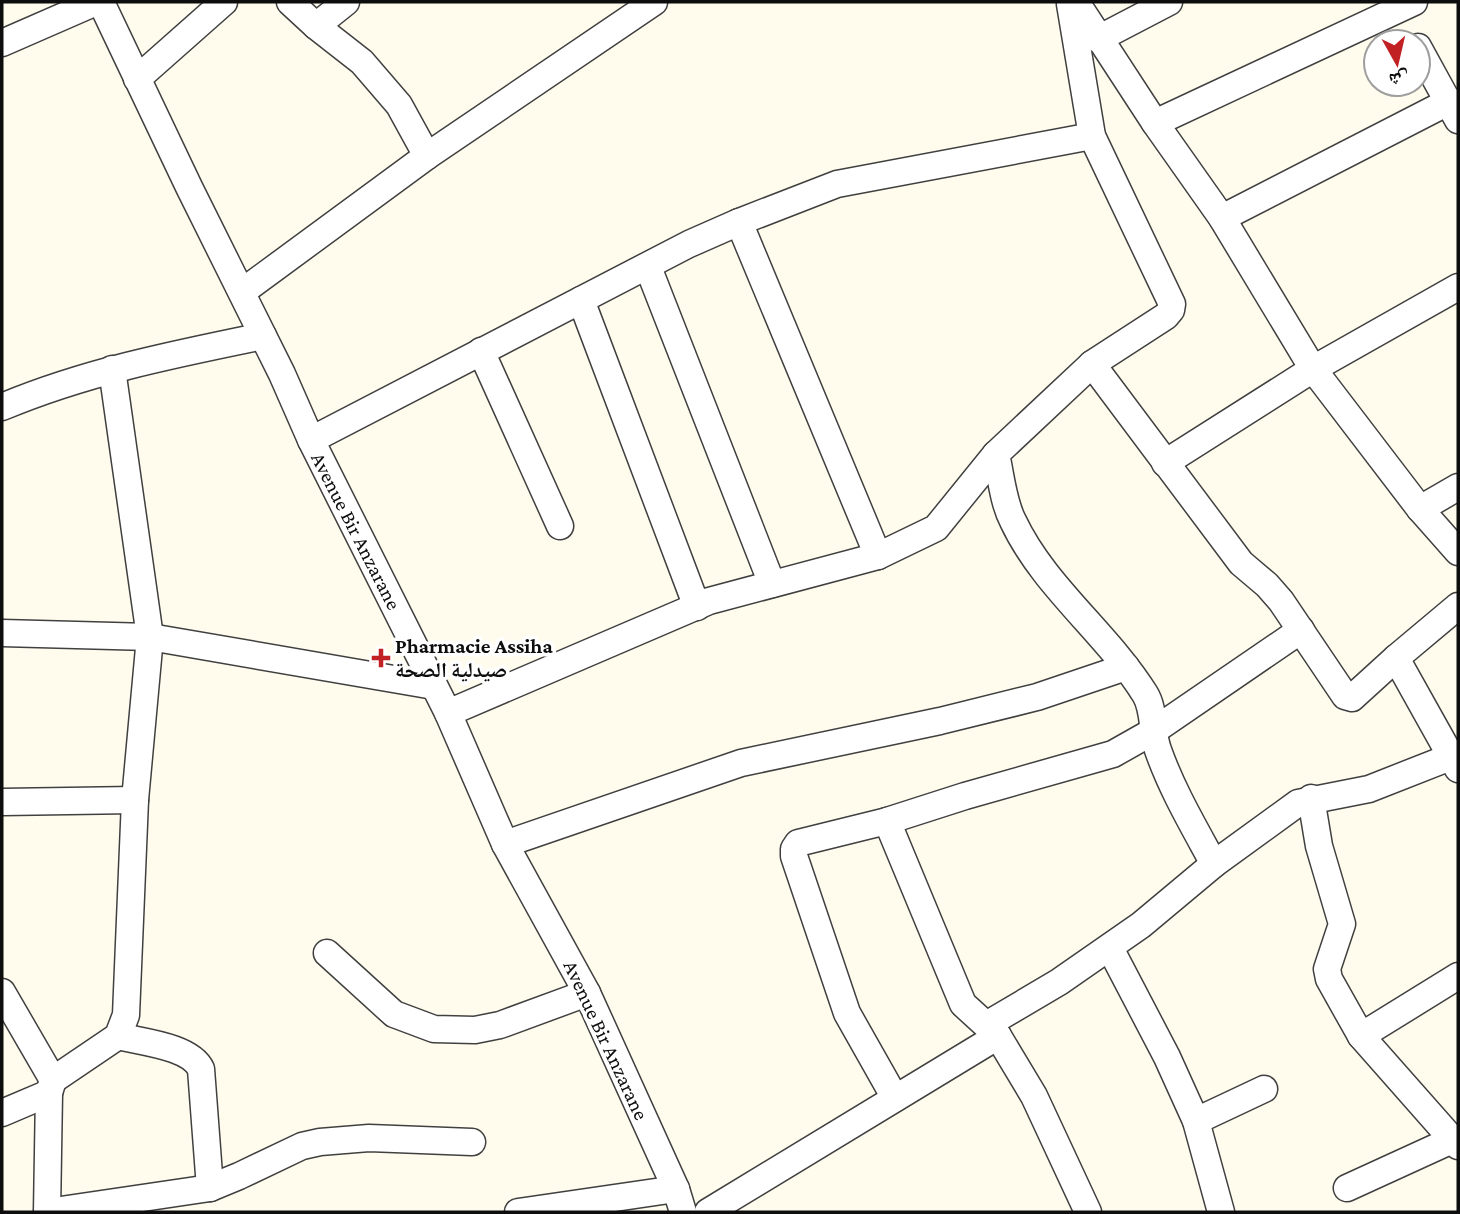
<svg xmlns="http://www.w3.org/2000/svg" width="1460" height="1214" viewBox="0 0 1460 1214" font-family="'Crimson Pro','Noto Naskh Arabic',serif">
  <rect width="100%" height="100%" fill="#fffced"/>
  <g fill="none" stroke-linecap="round" stroke-linejoin="round">
    <defs>
      <g id="minor">
        <polyline points="101,2 189,187 282,374 311,440 448,713 505,844 587,993 676,1189 683,1212"/>
        <polyline points="290,2 316,26 362,62 399,105 427,156"/>
        <polyline points="1076,2 1155,123 1414,2"/>
        <polyline points="1070,4 1092,136 1172,304 1171,310 1166,316 1092,364"/>
        <polyline points="316,26 346,2"/>
        <polyline points="1098,39 1169,2"/>
        <polyline points="2,43 96,2"/>
        <polyline points="1418,47 1458,120"/>
        <polyline points="137,79 224,2"/>
        <polyline points="1155,123 1222,218 1313,369 1420,509 1458,552"/>
        <polyline points="1222,218 1450,101"/>
        <polyline points="739,222 878,556"/>
        <polyline points="648,267 772,584"/>
        <polyline points="242,292 427,156 654,2"/>
        <polyline points="581,300 697,607"/>
        <polyline points="481,351 560,526"/>
        <path d="M2 407C85 372 175 354 263 336"/>
        <polyline points="311,440 689,244 739,222 837,184 1092,136"/>
        <polyline points="1165,463 1313,369 1458,287"/>
        <polyline points="1420,509 1458,487"/>
        <polyline points="2,633 150,637 112,369"/>
        <polyline points="448,713 709,601 878,556 936,528 996,454"/>
        <polyline points="1458,769 1396,658 1458,606"/>
        <polyline points="1311,798 1319,846 1342,924 1327,969 1329,979 1361,1036 1458,976"/>
        <polyline points="2,802 135,800"/>
        <polyline points="887,821 963,1004 998,1036 1034,1096 1088,1212"/>
        <polyline points="505,844 741,763 940,721 1037,697 1126,667"/>
        <path d="M1214 864C1194 827 1172 790 1158 750 1151 731 1155 710 1145 694 1107 633 1044 587 1013 521 1003 502 1001 476 996 454L1092 364 1241 563 1267 585 1281 601 1345 696 1352 698 1396 658"/>
        <polyline points="1110,948 1167,1057 1196,1121 1221,1212"/>
        <polyline points="327,953 394,1014 434,1029 475,1030 500,1025 587,993"/>
        <polyline points="2,992 53,1080 49,1093 47,1212"/>
        <polyline points="988,1024 1059,982 1141,925 1214,864 1298,803 1369,789 1458,754"/>
        <path d="M118 1036C141 1042 190 1046 201 1069L210 1188"/>
        <polyline points="1361,1036 1458,1146"/>
        <polyline points="53,1080 118,1036 126,1015 135,800 150,637 434,686"/>
        <polyline points="895,1098 847,1013 794,856 794,849 798,843 887,821 965,796 1113,754 1152,732 1301,630"/>
        <polyline points="2,1113 49,1093"/>
        <polyline points="1196,1121 1264,1089"/>
        <polyline points="1347,1188 1452,1140"/>
        <polyline points="47,1212 210,1188 239,1176 302,1146 320,1142 369,1138 472,1142"/>
        <polyline points="518,1212 676,1189"/>
        <polyline points="708,1212 998,1036"/>
      </g>
    </defs>
    <use href="#minor" stroke="#404040" stroke-width="29"/>
    <use href="#minor" stroke="#fff" stroke-width="26"/>
  </g>
  <path fill="#c22124" stroke="#fff" stroke-width="2.5" d="M377.5 647.5h7v7h7v7h-7v7h-7v-7h-7v-7h7z"/>
  <g text-anchor="middle" stroke-width="7" stroke-linejoin="round" paint-order="stroke">
    <g font-size="21" fill="#0d0d0d" stroke="#fff">
      <text transform="translate(356 531) rotate(63)" y="7">Avenue Bir Anzarane</text>
      <text transform="translate(606 1040) rotate(65)" y="7">Avenue Bir Anzarane</text>
    </g>
    <g font-size="21" font-weight="bold" fill="#0d0d0d" stroke="#fff" text-anchor="start">
      <text x="395" y="653">Pharmacie Assiha<tspan x="395" dy="24">صيدلية الصحة</tspan></text>
    </g>
  </g>
  <rect width="1460" height="1214" fill="none" stroke="#0d0d0d" stroke-width="7"/>
  <g transform="translate(1397 63) rotate(172)"><circle r="33" fill="#ffffff" stroke="#9e9e9e" stroke-width="2"/>
  <path d="M0-5L12 26L0 18L-12 26Z" fill="#c22124"/>
  <text y="-10" font-size="19" font-weight="bold" text-anchor="middle" fill="#0d0d0d">ش</text>
  </g>
</svg>
